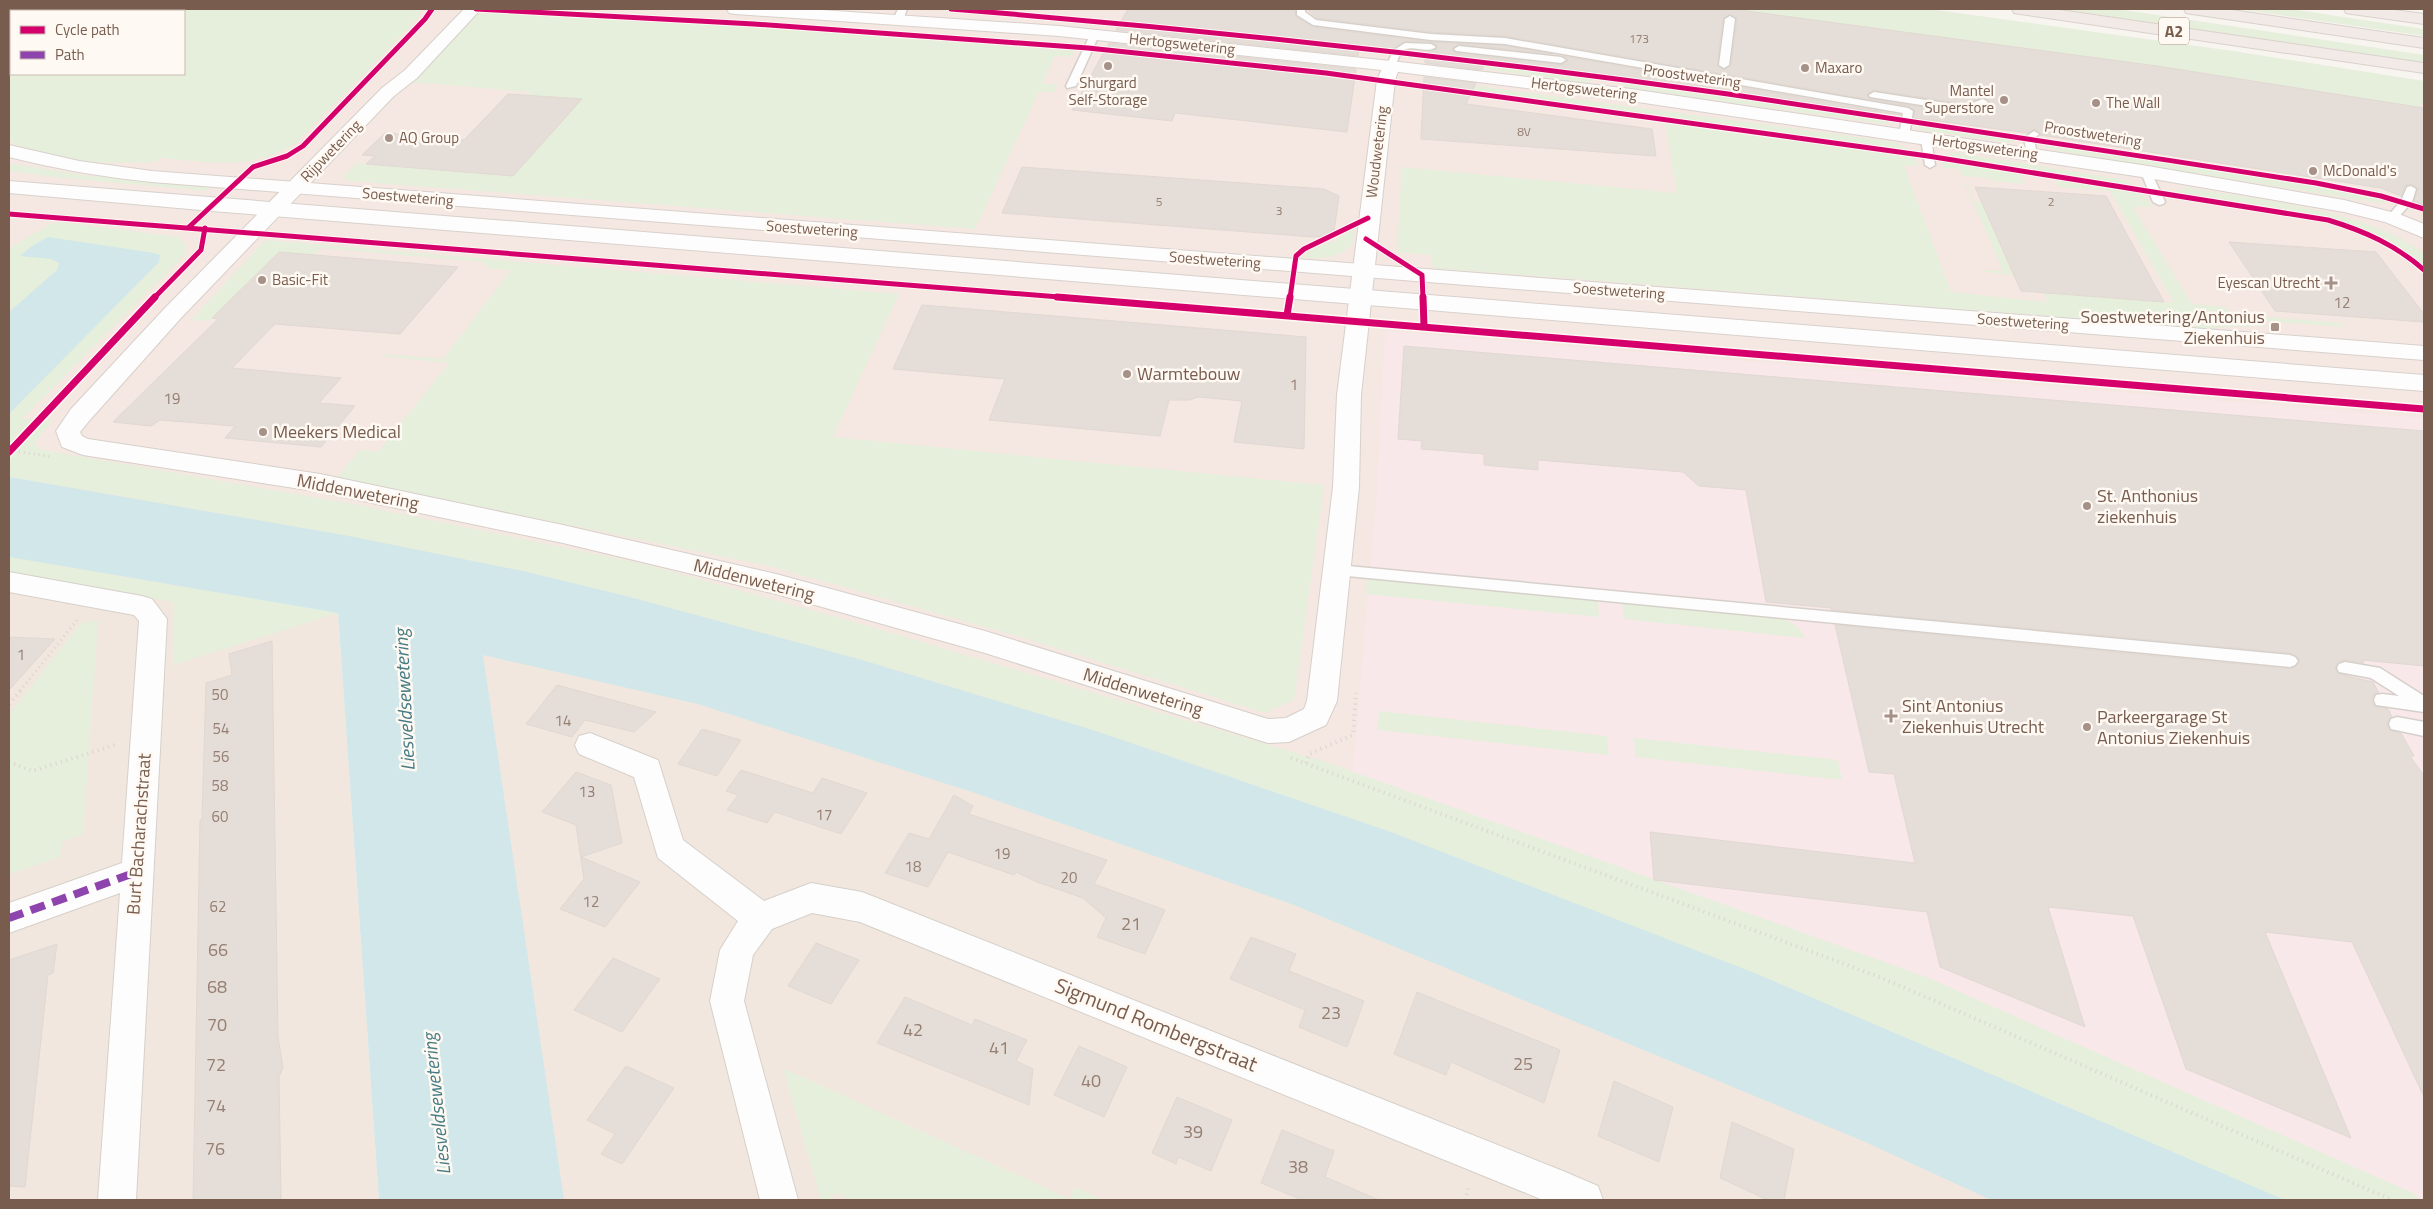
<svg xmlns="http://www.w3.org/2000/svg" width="2433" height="1209" viewBox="0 0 2433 1209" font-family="'Titillium Web',sans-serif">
  <rect width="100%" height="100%" fill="#f8f4f0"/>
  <g fill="#f1e7de">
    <polygon points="9,557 338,613 379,1200 9,1200"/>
    <polygon points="415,615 1376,911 2063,1200 456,1200"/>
  </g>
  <path fill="#f5e7e1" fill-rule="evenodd" d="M9 9H1869L2424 88V1200L1363 808 9 502ZM11 11H184V74H11Z"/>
  <polygon fill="#f9e8e9" points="1385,331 2424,418 2424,1200 2285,1200 1391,832 1349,818 1377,490"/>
  <g fill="#e6efdb">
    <path d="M40 9H413L421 11 417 19 296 143C252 171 210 162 160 158L156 162C107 164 54 164 9 141V35L11 33V74H184V11H37Z"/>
    <polygon points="1732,9 1929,9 2233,51 2424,81 2424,104 2419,104 2421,108 2163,68"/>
    <polygon points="2059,9 2117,9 2424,55 2424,63"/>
    <polygon points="2238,9 2290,9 2424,29 2424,36"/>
    <polygon points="488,12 771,28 1074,51 1071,57 1055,56 1042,83 1058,85 1054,92 1039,92 975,229 349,181 343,176 357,163 513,176 527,95 530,92 412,82 475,15"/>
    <polygon points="1462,61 1597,78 1585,83 1461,66"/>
    <polygon points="1618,81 1900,121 1885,124 1628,88"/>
    <polygon points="1456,83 1895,142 1910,151 1455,88"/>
    <polygon points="1665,121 1914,157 1919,166 1904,166 1951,292 2047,302 2044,293 2174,303 2110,191 2059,187 2056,180 2143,193 2152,207 2133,207 2192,304 2226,307 2231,314 2341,323 2345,327 2263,321 2267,326 2201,328 1433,268 1431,255 1397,252 1402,167 1677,193"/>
    <polygon points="1913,123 2014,138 2010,143 1920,130"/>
    <polygon points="2043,142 2349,191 2391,201 2378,203 2053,150 2046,147"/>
    <polygon points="1954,152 2125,180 2137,187 1943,156"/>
    <polygon points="1940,160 2020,174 2025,184 1991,181 1989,178 1962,176 1959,169 1943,168"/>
    <polygon points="9,163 90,176 213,185 206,191 53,177 9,171"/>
    <polygon points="1965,183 1967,183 1975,202 1982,203 2013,275 1984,272 1984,270 2003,271"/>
    <path d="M2184 187C2251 199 2373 210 2424 254V265C2358 210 2256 206 2174 193L2176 190H2184Z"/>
    <polygon points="60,222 179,237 187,247 184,256 22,419 53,419 34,444 43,450 353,504 648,565 865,625 1326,762 1924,976 2413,1193 2421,1200 2281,1200 1391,832 1093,730 862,660 630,597 523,571 349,536 9,477 9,414 159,262 160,256 51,259 59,263 57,270 9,312 9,249 48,225"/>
    <path d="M1355 227 1353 243C1341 258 1320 260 1303 257L1311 250 1335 241Z"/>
    <polygon points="265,240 899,294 833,437 1324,485 1294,700 1265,713 1010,634 769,566 337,477 360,450 378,452 449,363 382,356 384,354 443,359 511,270 490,269 483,262 321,248 314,255 280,252 209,321 191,320"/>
    <polygon points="9,557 338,613 173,665 174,602 9,575"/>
    <polygon points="1367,578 1598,600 1599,617 1366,594"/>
    <path d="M1622 603 1784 619C1794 624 1801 628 1805 638L1624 619Z"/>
    <polygon points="98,621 83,834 62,842 60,857 9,874 9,715 81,623"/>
    <polygon points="1379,711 1607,736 1609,755 1377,730"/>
    <polygon points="1634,738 1838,760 1842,780 1635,757"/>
    <polygon points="783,1068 1070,1199 1075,1187 1103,1200 850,1200 836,1193 831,1200 821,1200"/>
  </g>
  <g fill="#d1e7e9">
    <polygon points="48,237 154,253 160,255 159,262 9,414 9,312 57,270 59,263 51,259 20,256 32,246"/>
    <polygon points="9,477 349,536 523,571 630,597 862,660 1093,730 1391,832 1757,974 2285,1200 1991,1200 1863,1141 1294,905 978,794 698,704 483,655 564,1200 379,1200 338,613 9,557"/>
  </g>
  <g fill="#e5ddd7" stroke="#e1d8d2" fill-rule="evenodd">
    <polygon points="1128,9 1295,9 1296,17 1313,27 1431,42 1505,46 1553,54 1459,44 1452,49 1456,53 1561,65 1568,61 1563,56 1901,115 1486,60 1482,70 1425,63 1425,54 1406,52 1428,52 1437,49 1437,45 1431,42 1405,41 1392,50 1360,46 1358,56 1116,30"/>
    <path d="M1307 9H1732L2157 66 2424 108V205L2414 201 2418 188 2412 184 2405 186 2401 196 2381 188 2040 135 2035 129 2028 133 1914 118 1915 110 1908 106 1505 36 1431 32 1317 18ZM1731 14 1737 19 1731 65 1723 70 1717 65 1723 19ZM1874 90 1965 104 1984 97 1990 103 1966 114 1870 99 1867 94Z"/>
    <polygon points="1109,43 1356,69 1347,132 1175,113 1172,121 1072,110"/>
    <polygon points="1424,77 1476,83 1466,104 1652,129 1656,156 1421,139"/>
    <polygon points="508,94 582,99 513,176 366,164 375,156 362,155 385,133 464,140"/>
    <polygon points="1022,167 1324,189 1339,196 1334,231 1324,236 1313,237 1002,213"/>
    <polygon points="1975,187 2106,196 2164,302 2021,291"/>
    <polygon points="2229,242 2376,252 2424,314 2424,322 2275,311"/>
    <polygon points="279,252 458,267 400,334 275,324 232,368 341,378 319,403 355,406 321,447 225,438 235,426 160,420 151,426 113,422 218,319 212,318"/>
    <polygon points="922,305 1306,337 1304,449 1234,442 1242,401 1198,397 1190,400 1169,400 1160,436 989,420 1005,379 893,369"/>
    <polygon points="1404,346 2424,431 2424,666 2362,660 2364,663 2345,660 2338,662 2335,667 2339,674 2373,682 2379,693 2374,694 2372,699 2374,706 2388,709 2392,717 2387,723 2389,730 2401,733 2414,756 2410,756 2424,776 2424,1097 2352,942 2265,932 2351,1138 2186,1069 2133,916 2048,907 2085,1027 1940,967 1927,912 1654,880 1650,832 1915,863 1894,774 1869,772 1835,625 2290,669 2296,666 2300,660 2290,653 1831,610 1831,608 1766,602 1746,490 1699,486 1683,472 1538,460 1538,470 1484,465 1484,454 1421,449 1422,441 1398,439"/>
    <polygon points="9,637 55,639 9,690"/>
    <polygon points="272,641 278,1037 283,1068 279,1077 281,1200 193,1200 200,820 202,819 206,683 232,675 229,654"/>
    <polygon points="557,685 656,712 634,732 585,720 572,737 526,724"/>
    <polygon points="702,729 741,740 717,776 678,764"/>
    <polygon points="741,770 813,793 822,778 867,793 841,834 775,812 767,823 727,810 738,795 726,791"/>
    <polygon points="576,772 611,785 622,843 581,857 640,882 605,927 560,909 584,879 576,825 542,812"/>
    <polygon points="954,795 973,806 969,814 1107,860 1094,884 1165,910 1145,954 1097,937 1106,918 1083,898 1037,882 1016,872 1014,875 948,852 928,887 885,873 909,833 929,839"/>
    <polygon points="1251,937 1296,954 1289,971 1364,1001 1347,1047 1299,1027 1305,1010 1230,979"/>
    <polygon points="816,943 859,960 831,1004 788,986"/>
    <polygon points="57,944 53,973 48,975 25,1187 9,1186 9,960"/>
    <polygon points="613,958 660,979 622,1032 574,1010"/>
    <polygon points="1417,992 1560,1050 1544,1103 1451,1062 1446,1075 1394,1054"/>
    <polygon points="905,997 972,1025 975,1019 1027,1040 1016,1061 1033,1069 1029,1105 877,1043"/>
    <polygon points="1079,1046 1127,1067 1104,1117 1054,1095"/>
    <polygon points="626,1066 674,1088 622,1164 601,1154 615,1134 587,1120"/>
    <polygon points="1614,1081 1673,1107 1659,1162 1598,1136"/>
    <polygon points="1177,1097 1232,1120 1211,1171 1178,1157 1176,1164 1152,1153"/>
    <polygon points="1732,1122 1794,1149 1784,1200 1768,1200 1720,1178"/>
    <polygon points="1282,1130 1334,1151 1325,1177 1379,1200 1302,1200 1261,1183"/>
  </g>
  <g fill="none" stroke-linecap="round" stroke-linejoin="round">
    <defs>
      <g id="lane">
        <polygon points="898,9 907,9 903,20 898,23 893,20"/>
        <polygon points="1297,9 1305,9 1305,12 1316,20 1431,34 1505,38 1908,108 1913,111 1909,135 1904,138 1899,135 1903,113 1505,44 1431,40 1313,25 1297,15"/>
        <polygon points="1730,16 1735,19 1729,65 1724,68 1719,65 1725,19"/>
        <polygon points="1091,33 1099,35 1076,86 1067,88 1066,86"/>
        <path d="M1405 43 1431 44 1436 47C1426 55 1410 42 1401 53 1398 57 1397 63 1394 68H1388L1386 66 1394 50Z"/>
        <polygon points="1459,46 1561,57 1566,60 1561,63 1456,51 1454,49"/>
        <polygon points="1874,92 1965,106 1983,99 1988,102 1966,112 1870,97 1869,95"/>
        <polygon points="2034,131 2039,134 2034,139 2037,154 2032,157 2027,154 2024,138"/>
        <polygon points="1926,136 1931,139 1935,165 1930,168 1925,165 1921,139"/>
        <polygon points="2146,169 2151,172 2165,202 2163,204 2159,205 2153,202 2141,172"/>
        <polygon points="2411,186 2416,189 2412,202 2396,220 2388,220 2386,218 2401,201 2407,187"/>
        <polygon points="1337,565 2290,655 2295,657 2298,661 2295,665 2290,667 1337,575 1332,574 1330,570 1332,566"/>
        <polygon points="2345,662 2380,668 2424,696 2424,712 2376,705 2374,700 2376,695 2382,694 2399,696 2371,678 2339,672 2337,668 2339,664"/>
        <polygon points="2397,717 2424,722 2424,736 2391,729 2389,724 2391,719"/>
      </g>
      <g id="street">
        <polygon points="464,9 481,9 417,78 394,96 181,318 89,421 80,432 82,436 88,439 320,474 563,525 776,574 985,631 1268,719 1286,718 1304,709 1307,701 1333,487 1337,395 1377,80 1385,62 1397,62 1400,66 1395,80 1361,395 1359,487 1337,701 1326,725 1289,742 1268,743 985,653 776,594 563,543 320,492 83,455 62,447 56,431 71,409 165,308 382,88 405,70"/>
        <polygon points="9,572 142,596 152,599 167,619 136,1200 98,1200 120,893 9,933 9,903 122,863 139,621 134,615 9,592"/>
        <polygon points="590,733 658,760 683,840 764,901 811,883 862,892 1563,1171 1598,1186 1603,1200 1543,1200 860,922 812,913 772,929 753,955 744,1001 798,1200 760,1200 710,1001 720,950 738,921 658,858 634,777 579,754 575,745 579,736"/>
      </g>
      <g id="secondary">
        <polygon points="12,9 30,9 29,11 11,12"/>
        <polygon points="727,9 806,9 1059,26 1391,61 1631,89 2142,165 2344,200 2399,214 2424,224 2424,238 2385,222 2344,212 2142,177 1631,101 1391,71 1059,36 735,14 729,13"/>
        <path d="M9 145 79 161 152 171 2424 346V360L152 182C103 177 56 169 9 157Z"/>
        <polygon points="9,181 2424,375 2424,391 212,211 9,193"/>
      </g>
      <g id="highway">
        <polygon points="2012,9 2053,9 2424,63 2424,73 2020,14 2014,13"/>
        <polygon points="2184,9 2225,9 2424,38 2424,48 2192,14 2186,13"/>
        <polygon points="2344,9 2387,9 2424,14 2424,24 2352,14 2346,13"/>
      </g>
    </defs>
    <use href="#lane" stroke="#d6d0ca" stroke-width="3"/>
    <use href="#street" stroke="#d6d0ca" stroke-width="2"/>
    <use href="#secondary" stroke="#d8d1cc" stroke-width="2"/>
    <use href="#highway" stroke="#dad1cc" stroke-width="2"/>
    <g stroke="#dad4d0" stroke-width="3" stroke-dasharray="1 4" stroke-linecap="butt">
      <polyline points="9,450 52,457"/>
      <polyline points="20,691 78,619"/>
    </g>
    <g stroke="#dad4d0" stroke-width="4" stroke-dasharray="1 4.5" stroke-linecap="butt">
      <polyline points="9,704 21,690"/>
      <polyline points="1291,758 1882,978 2392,1200"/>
      <polyline points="9,762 32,771 115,745"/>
      <polyline points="1306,763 1309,754 1353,735 1356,693"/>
      <polyline points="1465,1200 1469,1186"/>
    </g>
    <use href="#lane" fill="#fefdfd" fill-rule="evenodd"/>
    <use href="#street" fill="#fefdfd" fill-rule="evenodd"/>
    <use href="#secondary" fill="#fefdfd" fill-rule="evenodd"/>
    <use href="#highway" fill="#f2eae7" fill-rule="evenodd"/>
    <polyline stroke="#8e44ad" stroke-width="8" stroke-dasharray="15 8" stroke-linecap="butt" points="9,918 137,872"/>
    <defs>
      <g id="cycleway-far1">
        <path d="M476 9 754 24 1088 48 1326 73 1928 156 2328 220C2364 231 2396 245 2424 270"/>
        <path d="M951 9C1211 30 1469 58 1728 94 1924 122 2120 153 2316 183L2381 196 2424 209"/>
        <polyline points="9,214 1072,298"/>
        <polyline points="189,227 253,167 287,156 303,146 425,19 432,9"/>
        <polyline points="1366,239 1422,275 1423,298"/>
        <polyline points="154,298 201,250 205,228"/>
        <polyline points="1290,298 1296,256 1304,249 1368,218"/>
      </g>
      <g id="cycleway">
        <polyline points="1057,297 2424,409"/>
        <polyline points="1423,297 1424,326"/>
        <polyline points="1287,315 1290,297"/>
        <polyline points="9,452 155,297"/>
      </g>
    </defs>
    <use href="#cycleway-far1" stroke="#fff9f3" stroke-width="7"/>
    <use href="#cycleway" stroke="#fff9f3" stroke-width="10"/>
    <use href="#cycleway-far1" stroke="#d6006c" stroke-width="5"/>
    <use href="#cycleway" stroke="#d6006c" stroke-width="7"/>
  </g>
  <g fill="#a59187" stroke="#fff9f3" stroke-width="2">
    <circle cx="1108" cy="66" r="5"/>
    <circle cx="1805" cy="68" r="5"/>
    <circle cx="2004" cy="100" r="5"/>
    <circle cx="2096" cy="103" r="5"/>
    <circle cx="389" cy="138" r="5"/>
    <circle cx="2313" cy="171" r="5"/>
    <circle cx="262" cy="280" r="5"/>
    <path d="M2328.5 275.5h5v5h5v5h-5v5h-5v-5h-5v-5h5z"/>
    <rect x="2270" y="322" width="10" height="10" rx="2.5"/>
    <circle cx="1127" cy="374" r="5"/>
    <circle cx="263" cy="432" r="5"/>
    <circle cx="2087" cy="506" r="5"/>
    <path d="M1888.5 708.5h5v5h5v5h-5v5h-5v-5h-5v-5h5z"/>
    <circle cx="2087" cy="727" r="5"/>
  </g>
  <g text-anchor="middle" stroke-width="5" stroke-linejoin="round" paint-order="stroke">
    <g font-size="12" fill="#957e72">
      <text x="1639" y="43">173</text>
      <text x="1524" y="136">8V</text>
      <text x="1159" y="206">5</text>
      <text x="2051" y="206">2</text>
      <text x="1279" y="215">3</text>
    </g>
    <g font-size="15" fill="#785c4e" stroke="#fff9f3">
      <text transform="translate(1182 44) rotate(6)" y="5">Hertogswetering</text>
      <text transform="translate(1692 76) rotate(8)" y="5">Proostwetering</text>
      <text transform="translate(1584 89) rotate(7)" y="5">Hertogswetering</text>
      <text transform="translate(2093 134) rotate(9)" y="5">Proostwetering</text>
      <text transform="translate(1985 147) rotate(8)" y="5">Hertogswetering</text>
      <text transform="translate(331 151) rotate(-46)" y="5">Rijpwetering</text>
      <text transform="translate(1377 152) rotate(-83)" y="5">Woudwetering</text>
      <text transform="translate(408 197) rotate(5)" y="5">Soestwetering</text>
      <text transform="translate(812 229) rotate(4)" y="5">Soestwetering</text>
      <text transform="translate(1215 260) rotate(4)" y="5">Soestwetering</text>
      <text transform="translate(1619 291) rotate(4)" y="5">Soestwetering</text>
      <text transform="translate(2023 322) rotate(4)" y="5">Soestwetering</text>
    </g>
    <g font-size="15" fill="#785c4e" stroke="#fff9f3" text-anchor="start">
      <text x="1815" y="73">Maxaro</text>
      <text x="1108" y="88" text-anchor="middle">Shurgard<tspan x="1108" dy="17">Self-Storage</tspan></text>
      <text x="1994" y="96" text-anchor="end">Mantel<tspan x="1994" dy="17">Superstore</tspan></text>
      <text x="2106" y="108">The Wall</text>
      <text x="399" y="143">AQ Group</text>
      <text x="2323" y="176">McDonald's</text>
      <text x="272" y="285">Basic-Fit</text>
      <text x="2320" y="288" text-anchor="end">Eyescan Utrecht</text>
    </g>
    <g font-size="15" fill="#957e72">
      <text x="2342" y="308">12</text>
      <text x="1294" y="390">1</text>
      <text x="172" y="404">19</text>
      <text x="21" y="660">1</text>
      <text x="220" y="700">50</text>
      <text x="563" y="726">14</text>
      <text x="221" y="734">54</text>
      <text x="221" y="762">56</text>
      <text x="220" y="791">58</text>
      <text x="587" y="797">13</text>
      <text x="824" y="820">17</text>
      <text x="220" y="822">60</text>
      <text x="1002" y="859">19</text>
      <text x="913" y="872">18</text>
      <text x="1069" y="883">20</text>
      <text x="591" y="907">12</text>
      <text x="218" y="912">62</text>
    </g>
    <rect fill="#fff9f3" stroke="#a08b80" stroke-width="1" x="2159" y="17.5" width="30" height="27" rx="4"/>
    <g font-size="16" font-weight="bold" fill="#785c4e">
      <text x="2174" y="37">A2</text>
    </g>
    <g font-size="18" fill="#785c4e" stroke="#fff9f3" text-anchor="start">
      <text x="2265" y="323" text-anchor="end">Soestwetering/Antonius<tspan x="2265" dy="21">Ziekenhuis</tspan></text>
      <text x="1137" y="380">Warmtebouw</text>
      <text x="273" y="438">Meekers Medical</text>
      <text x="2097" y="502">St. Anthonius<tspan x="2097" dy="21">ziekenhuis</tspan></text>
      <text x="1902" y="712">Sint Antonius<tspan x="1902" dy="21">Ziekenhuis Utrecht</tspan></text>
      <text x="2097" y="723">Parkeergarage St<tspan x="2097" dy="21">Antonius Ziekenhuis</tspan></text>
    </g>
    <g font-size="18" fill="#785c4e" stroke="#fff9f3">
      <text transform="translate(358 492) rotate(11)" y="6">Middenwetering</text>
      <text transform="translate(754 580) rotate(14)" y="6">Middenwetering</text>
      <text transform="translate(1143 692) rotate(17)" y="6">Middenwetering</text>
      <text transform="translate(139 834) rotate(-86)" y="6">Burt Bacharachstraat</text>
    </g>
    <g font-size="18" fill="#957e72">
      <text x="1131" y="930">21</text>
      <text x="218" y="956">66</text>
      <text x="217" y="993">68</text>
      <text x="1331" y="1019">23</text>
      <text x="217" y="1031">70</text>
      <text x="913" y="1036">42</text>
      <text x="999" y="1054">41</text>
      <text x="1523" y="1070">25</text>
      <text x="216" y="1071">72</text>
      <text x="1091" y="1087">40</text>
      <text x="216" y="1112">74</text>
      <text x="1193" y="1138">39</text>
      <text x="215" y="1155">76</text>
      <text x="1298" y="1173">38</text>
    </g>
    <g font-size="19" font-style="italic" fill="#457b83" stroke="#fff9f3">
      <text transform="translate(404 700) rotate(-93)" y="7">Liesveldsewetering</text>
      <text transform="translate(436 1104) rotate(-96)" y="7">Liesveldsewetering</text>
    </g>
    <g font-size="21" fill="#785c4e" stroke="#fff9f3">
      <text transform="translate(1156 1025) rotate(22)" y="7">Sigmund Rombergstraat</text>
    </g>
  </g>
  <rect width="2433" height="1209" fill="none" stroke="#785c4e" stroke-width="20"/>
  <rect x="10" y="10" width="175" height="65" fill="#fff9f3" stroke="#c9bab1"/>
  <rect x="20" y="26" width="25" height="8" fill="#d6006c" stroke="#c9bab1"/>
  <text x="55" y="35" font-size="15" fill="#785c4e">Cycle path</text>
  <rect x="20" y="51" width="25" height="8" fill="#8e44ad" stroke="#c9bab1"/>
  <text x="55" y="60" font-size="15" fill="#785c4e">Path</text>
</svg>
